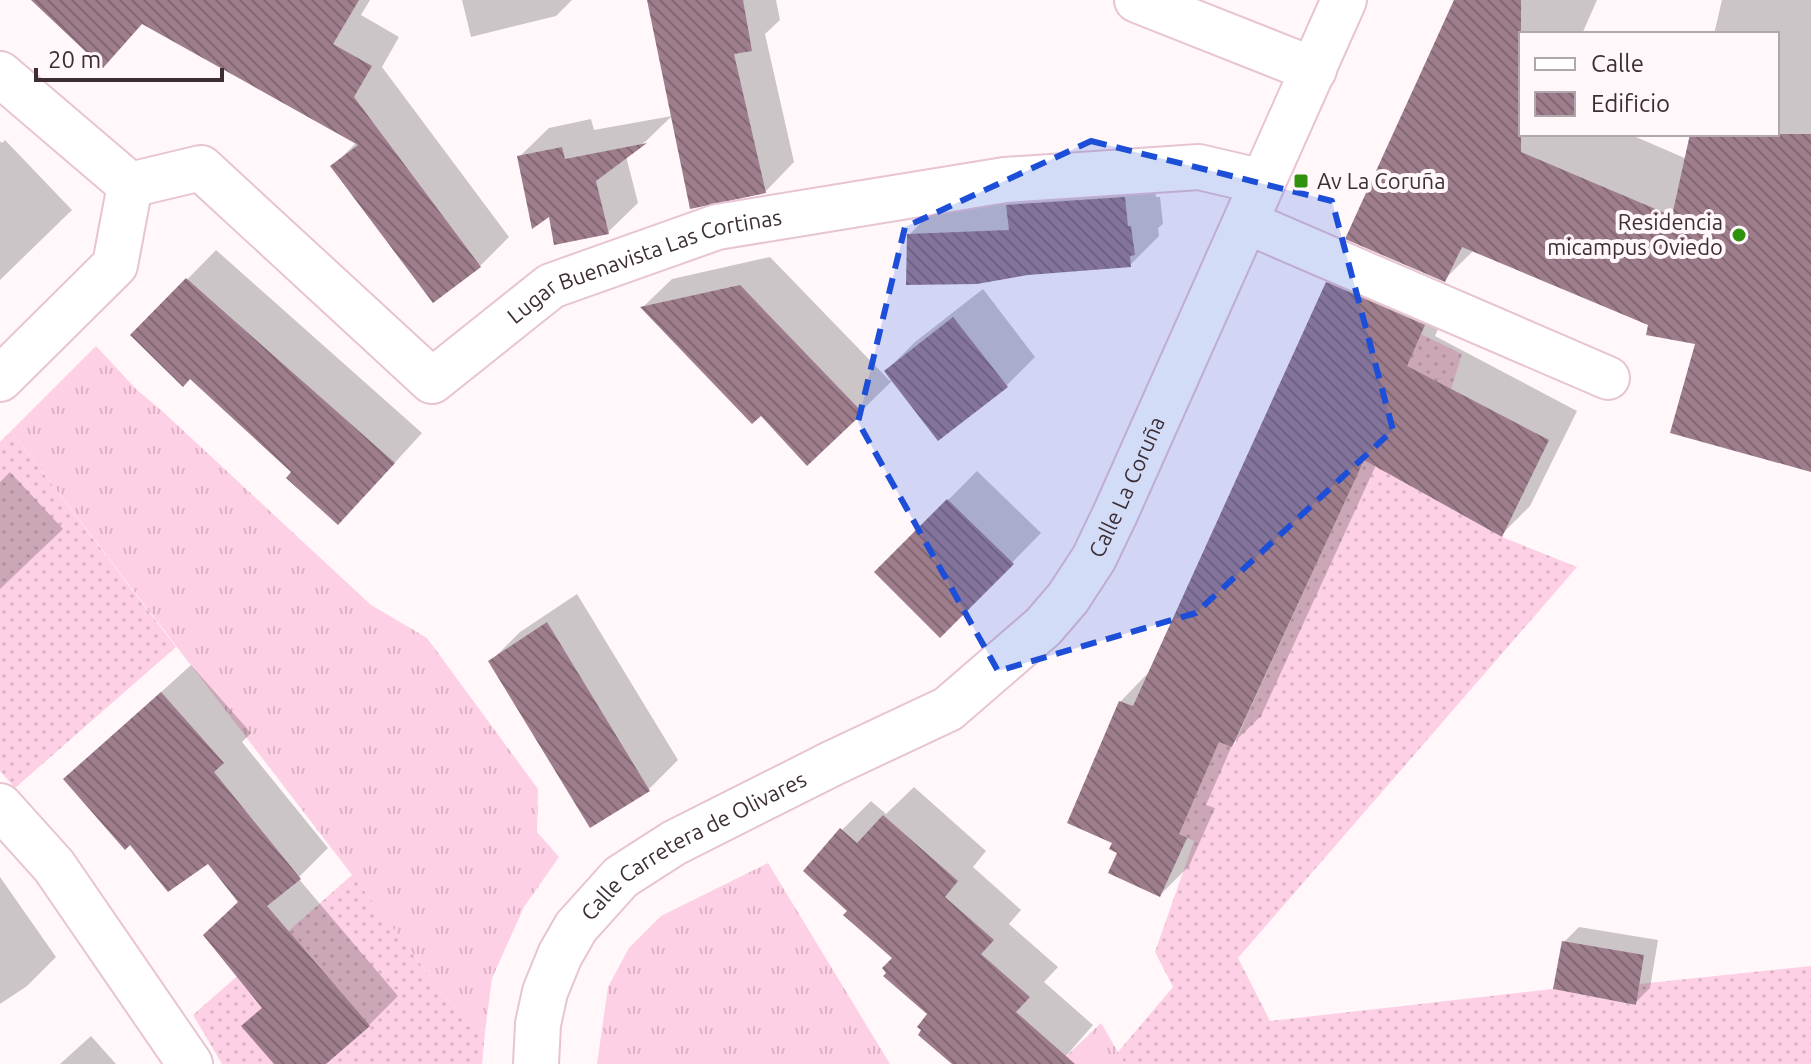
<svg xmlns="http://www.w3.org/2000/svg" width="1811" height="1064" viewBox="0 0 1811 1064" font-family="Ubuntu,sans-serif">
  <defs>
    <pattern id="grass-tufts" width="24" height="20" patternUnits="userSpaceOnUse" patternTransform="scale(2)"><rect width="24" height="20" fill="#fed0e5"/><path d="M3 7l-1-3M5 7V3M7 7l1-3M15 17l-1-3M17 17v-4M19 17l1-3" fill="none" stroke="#dbb3c5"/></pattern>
    <pattern id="garden-dots" width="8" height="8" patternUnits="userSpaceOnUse" patternTransform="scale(2)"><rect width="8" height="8" fill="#fed0e5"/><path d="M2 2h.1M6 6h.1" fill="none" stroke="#dbb3c5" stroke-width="1.8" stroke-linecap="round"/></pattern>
    <pattern id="building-back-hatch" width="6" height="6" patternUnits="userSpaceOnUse" patternTransform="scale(2)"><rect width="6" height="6" fill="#9e7d8c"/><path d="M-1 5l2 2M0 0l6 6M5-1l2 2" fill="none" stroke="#826773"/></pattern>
  </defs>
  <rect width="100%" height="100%" fill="#fff7fa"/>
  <g fill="url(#grass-tufts)">
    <polygon points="96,346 137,390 161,410 371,605 427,638 538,789 537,832 559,857 524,907 492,978 485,1032 468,1026 11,431"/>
    <polygon points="768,863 890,1064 597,1064 608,987 629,948 661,916"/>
    <polygon points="1101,1023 1125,1064 1058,1064"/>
  </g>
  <g fill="url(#garden-dots)">
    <polygon points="1421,334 1462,354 1451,389 1469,398 1427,495 1502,537 1577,567 1238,958 1270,1021 1553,989 1636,1005 1639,984 1811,966 1811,1064 1125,1064 1118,1052 1173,987 1155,952 1194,841 1174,832 1193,802 1219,742 1233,747"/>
    <polygon points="11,431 176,647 15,788 0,771 0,442"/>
    <polygon points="352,875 468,1026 485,1032 482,1064 222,1064 193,1015"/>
  </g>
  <g fill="#0003">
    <polygon points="230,0 370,0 361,15 399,37 382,67 509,237 480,266 333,166 357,142"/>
    <polygon points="462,0 572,0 556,16 471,37"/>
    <polygon points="649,0 776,0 780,20 765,34 794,162 765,192"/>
    <polygon points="1456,0 1597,0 1582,34 1521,34 1521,134 1629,134 1687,159 1692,134 1777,134 1777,34 1714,34 1722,0 1811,0 1811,470 1698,342 1474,250 1445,279"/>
    <polygon points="672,116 646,141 626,156 638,203 608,232 519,157 549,128 591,119 594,130"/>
    <polygon points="5,140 72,210 0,280 0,141 2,143"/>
    <polygon points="1154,169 1156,197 1160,197 1163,224 1158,228 1159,236 1130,265 909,235 938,205 1012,203 1038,177"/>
    <polygon points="216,250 422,433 367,493 294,472 190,377 133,335"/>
    <polygon points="1357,254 1453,296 1435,336 1577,411 1530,506 1501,535 1376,465 1261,716 1233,743 1206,805 1215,808 1189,866 1160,895 1119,852 1120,702 1149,672 1327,284"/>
    <polygon points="770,257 890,381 892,379 886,371 915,342 983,289 1035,357 1006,386 893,380 807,464 761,414 643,307 672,279"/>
    <polygon points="977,471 1041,533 940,636 877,572"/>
    <polygon points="10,472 63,529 0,589 0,482"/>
    <polygon points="577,594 678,760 648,790 491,661 520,632"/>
    <polygon points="191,665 251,733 242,742 328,848 298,878 398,996 369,1025 323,1064 276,1064 244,1026 263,1007 240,901 208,861 130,843 65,779"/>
    <polygon points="914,787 986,851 973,867 1021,910 1009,924 1058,967 1044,982 1093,1025 1059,1064 955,1064 930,1014 895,957 850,911 842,830 871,801 886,814"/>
    <polygon points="0,877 56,957 27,986 0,1004"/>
    <polygon points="1579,927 1658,940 1650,988 1635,1003 1564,942"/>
    <polygon points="91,1036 116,1064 60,1064"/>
  </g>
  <g fill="url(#building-back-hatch)">
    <polygon points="31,0 359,0 333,44 372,66 354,97 481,267 433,303 330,166 358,145 142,24 103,68"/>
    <polygon points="647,0 743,0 752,51 734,54 766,193 690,209"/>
    <polygon points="1454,0 1521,0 1521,152 1672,216 1690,134 1811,134 1811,472 1670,433 1695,344 1646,335 1648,325 1462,247 1445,282 1345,239"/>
    <polygon points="647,143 596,181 609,234 554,245 549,217 532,229 517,156 562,147 565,159"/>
    <polygon points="1125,197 1128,226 1131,226 1135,255 1130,256 1131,267 1028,275 977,284 906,285 907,234 1009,230 1006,205"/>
    <polygon points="186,278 395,463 338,525 286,478 291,472 190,379 183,387 130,335"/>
    <polygon points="1326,282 1425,325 1407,366 1549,440 1502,537 1364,460 1232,747 1219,742 1179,834 1187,838 1160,897 1108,873 1117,853 1109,849 1112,843 1067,823 1119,701 1133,706"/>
    <polygon points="740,285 863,413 807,466 761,416 752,424 640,307"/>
    <polygon points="953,317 1008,387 938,441 884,371"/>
    <polygon points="947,499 1014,564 940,638 874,572"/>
    <polygon points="547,622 650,791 590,828 488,661"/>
    <polygon points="161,692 224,763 214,772 301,879 267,906 370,1026 326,1064 274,1064 241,1026 262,1008 203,935 238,902 208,864 168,892 130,845 125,850 63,779"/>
    <polygon points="883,815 958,881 945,897 994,940 981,954 1030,997 1016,1012 1075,1064 952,1064 918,1035 921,1030 917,1027 927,1014 883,976 886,973 882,968 892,958 843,915 847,911 803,871 840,828 857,843"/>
    <polygon points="1562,941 1644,955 1636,1005 1553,989"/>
  </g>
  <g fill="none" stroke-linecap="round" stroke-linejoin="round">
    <defs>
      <polyline id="pedestrian" points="1246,222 1608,378"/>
      <g id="minor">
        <polyline points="1137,0 1314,70"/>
        <polyline points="0,74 130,185 115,265 0,379"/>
        <path id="s1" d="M130 185 201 168 432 381 551 286 717 227 1005 180 1199 167 1263 182"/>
        <polyline points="0,806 54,866 190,1064"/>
        <path id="s2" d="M536 1064 538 1024 545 992 560 955 576 927 621 877 674 843 833 763 948 709 1043 627 1068 598 1094 558 1116 512 1344 0"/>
      </g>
    </defs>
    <use href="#pedestrian" stroke="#e8c3d3" stroke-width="46"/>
    <use href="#minor" stroke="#e8c3d3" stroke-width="48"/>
    <use href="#pedestrian" stroke="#fff" stroke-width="42"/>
    <use href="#minor" stroke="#fff" stroke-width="44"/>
  </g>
  <path fill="#1d4ed8" fill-opacity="0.2" stroke="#1d4ed8" stroke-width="6" stroke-dasharray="16 10" stroke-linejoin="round" d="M1091 141 1332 201 1393 430 1196 613 998 671 858 422 905 227Z"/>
  <g fill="#30910c" stroke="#fff7fa" stroke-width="3">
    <rect x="1293" y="173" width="16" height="16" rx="4"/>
    <circle cx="1739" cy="235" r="8"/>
  </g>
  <g text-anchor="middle" stroke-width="8" stroke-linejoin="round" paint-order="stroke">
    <g font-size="22" fill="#3d2e35" stroke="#fff7fa" text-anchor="start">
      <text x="1317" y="189">Av La Coruña</text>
      <text x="1723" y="230" text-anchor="end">Residencia<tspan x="1723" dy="25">micampus Oviedo</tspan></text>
    </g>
    <g font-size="22" fill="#3d2e35" stroke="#fff7fa">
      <text dy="8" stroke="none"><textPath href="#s1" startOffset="634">Lugar Buenavista Las Cortinas</textPath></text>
      <text dy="8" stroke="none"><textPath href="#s2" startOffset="870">Calle La Coruña</textPath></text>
      <text dy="8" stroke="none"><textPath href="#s2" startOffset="290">Calle Carretera de Olivares</textPath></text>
    </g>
  </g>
  <rect x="1519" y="32" width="260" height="104" fill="#fff7fa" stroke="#b1a7ab" stroke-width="2"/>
  <rect x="1535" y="58" width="40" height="12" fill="#ffffff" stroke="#b1a7ab" stroke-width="2"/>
  <text x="1591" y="72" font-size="24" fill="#3d2e35">Calle</text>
  <rect x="1535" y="92" width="40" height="24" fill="url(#building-back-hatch)" stroke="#b1a7ab" stroke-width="2"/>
  <text x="1591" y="112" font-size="24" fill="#3d2e35">Edificio</text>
  <path d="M36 68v12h186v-12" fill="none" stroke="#3d2e35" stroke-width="4"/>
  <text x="48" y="68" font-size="24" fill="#3d2e35" stroke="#fff7fa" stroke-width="6" paint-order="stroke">20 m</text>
</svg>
